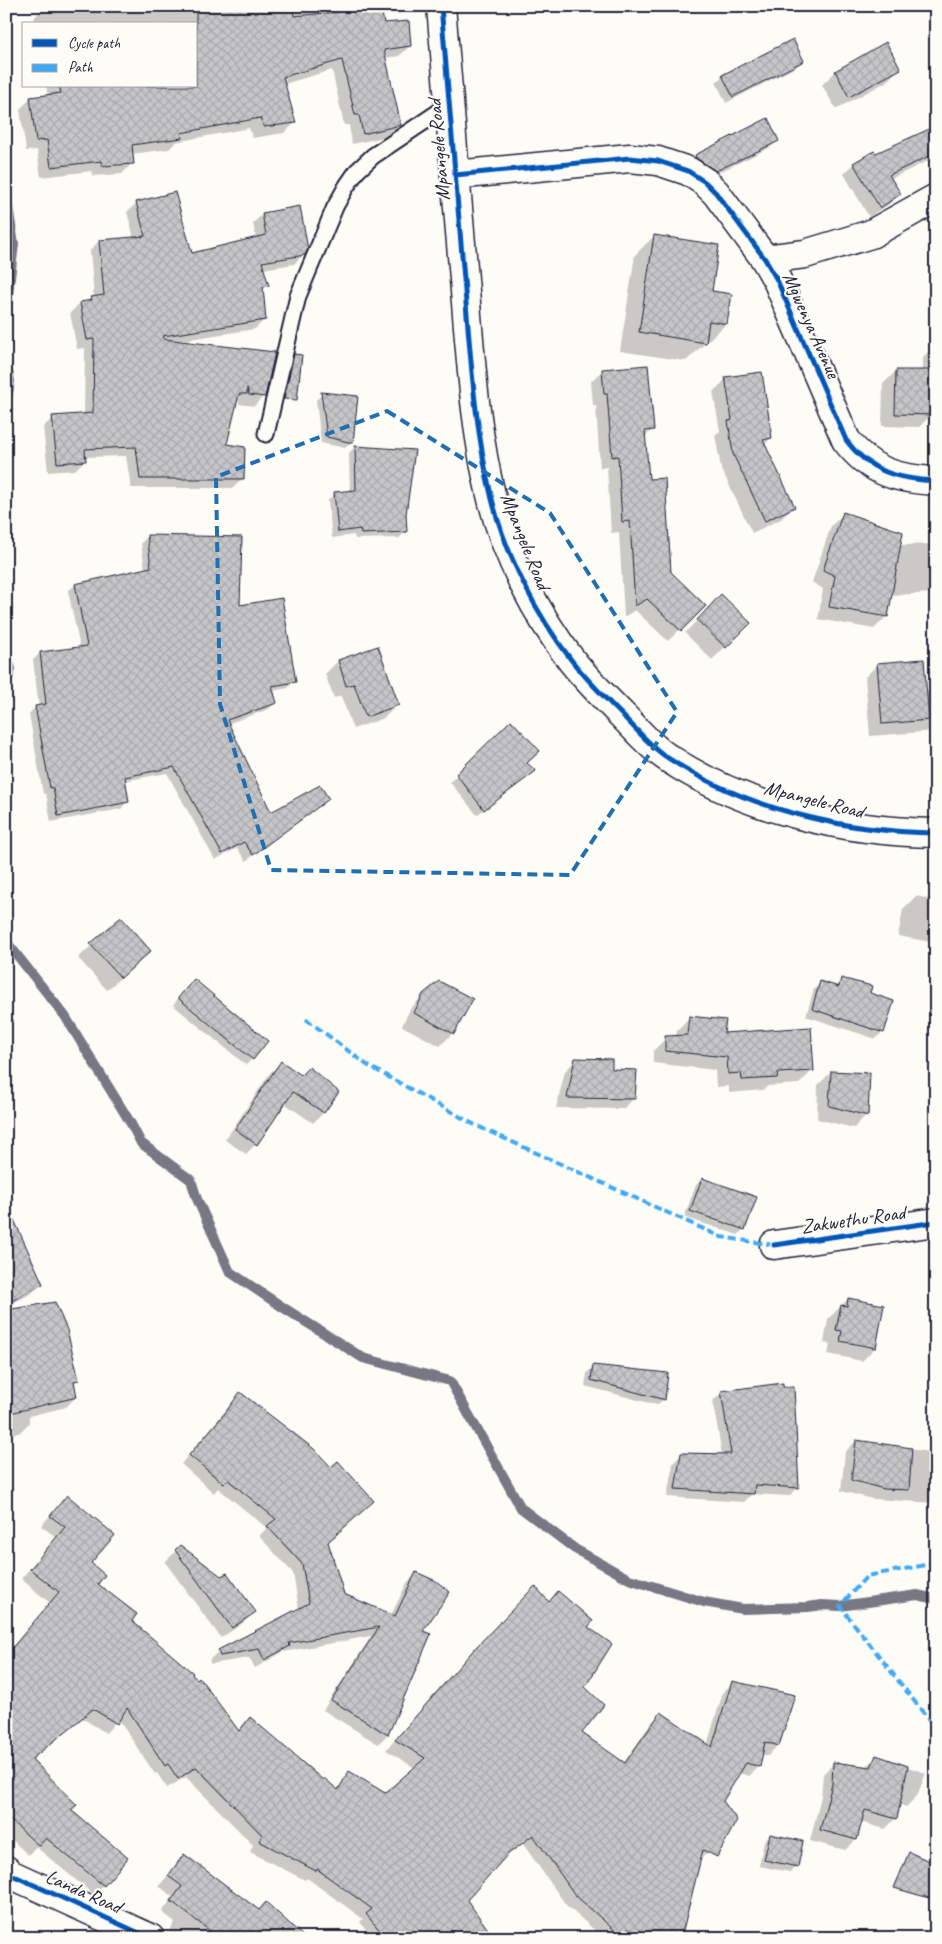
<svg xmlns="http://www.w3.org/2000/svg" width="942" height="1944" viewBox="0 0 942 1944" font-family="Caveat,sans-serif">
  <defs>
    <pattern id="building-cross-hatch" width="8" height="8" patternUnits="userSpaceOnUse" patternTransform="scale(1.25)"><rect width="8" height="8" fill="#c6c6c8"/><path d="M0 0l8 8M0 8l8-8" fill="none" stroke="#aaaaad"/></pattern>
  </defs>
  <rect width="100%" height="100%" fill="#fdfcf7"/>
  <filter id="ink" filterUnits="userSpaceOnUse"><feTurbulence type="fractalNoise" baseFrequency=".02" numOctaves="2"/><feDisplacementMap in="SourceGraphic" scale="10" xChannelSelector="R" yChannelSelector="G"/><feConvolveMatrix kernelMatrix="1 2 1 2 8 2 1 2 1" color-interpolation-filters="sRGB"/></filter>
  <g filter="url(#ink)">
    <g fill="#0003">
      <polygon points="53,6 155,6 155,8 165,6 354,6 354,8 380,6 383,24 410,46 399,56 385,58 400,125 389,136 352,144 349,125 344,125 332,70 284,84 295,123 284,133 253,138 249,128 176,142 169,149 132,154 132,163 122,174 92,176 92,171 41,177 37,150 26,151 20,109 31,98 48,96 46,86 196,86 196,24 35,24 34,18 44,7 54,8"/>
      <polygon points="886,43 899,69 886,82 836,109 822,85 835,72"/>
      <polygon points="802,61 796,67 726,103 716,82 723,76"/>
      <polygon points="936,127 936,157 890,179 899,194 889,204 869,217 844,174 854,164 874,152 876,155"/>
      <polygon points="777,140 771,147 709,177 690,162 696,156"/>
      <polygon points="137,203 191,255 256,239 253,223 263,214 304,254 294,264 263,269 267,285 262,291 264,320 255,329 177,341 264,396 254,406 239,404 239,401 236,404 226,445 243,478 233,488 131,488 126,456 85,457 85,460 75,470 48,472 43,427 53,418 84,415 85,348 77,349 70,313 80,303 88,302 94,298 90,250 99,241 134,238 127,212"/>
      <polygon points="654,236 710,292 726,324 686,361 620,351 635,255"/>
      <polygon points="936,344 936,408 932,408 932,414 919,427 882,426 883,384 896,371 923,371 923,357"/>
      <polygon points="603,370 653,429 645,437 648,480 670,572 704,606 668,641 635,610 624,617 619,532 611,533 607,467 600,468 596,405 593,405 591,381"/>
      <polygon points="726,379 771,438 764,445 794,506 781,519 752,533 721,468 715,435 720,431 713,392"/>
      <polygon points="322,394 351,442 345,448 321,443 316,400"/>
      <polygon points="355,447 405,514 406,532 399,538 355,539 354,535 332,538 328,500 334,494 350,492 349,453"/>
      <polygon points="843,514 904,534 900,545 936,544 936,593 891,595 887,616 874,629 818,619 823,589 812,582 831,526"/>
      <polygon points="148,536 239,606 294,681 288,688 272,691 276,702 269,709 227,724 270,814 327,799 246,861 237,848 215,860 167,773 124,781 127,802 121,809 51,822 46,794 43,794 29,714 35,707 39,707 33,660 40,653 80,648 68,591 75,585 145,569 141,543"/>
      <polygon points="708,609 749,623 712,660 685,633"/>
      <polygon points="377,648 397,705 384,718 353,729 341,696 334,698 325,674 338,661"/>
      <polygon points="878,664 925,691 936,690 936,731 870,736 865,677"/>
      <polygon points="511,722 525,763 534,771 477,815 450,782"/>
      <polygon points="916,896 936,900 936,943 898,936 903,909"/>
      <polygon points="121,918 137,963 107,990 78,958"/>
      <polygon points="842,979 869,994 882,1032 876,1039 806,1016 814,989 821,983 835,987"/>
      <polygon points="188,987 252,1059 246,1065 173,1005"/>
      <polygon points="424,995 453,1033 440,1046 402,1026 410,1009"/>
      <polygon points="690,1017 723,1034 812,1071 799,1084 768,1086 763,1090 729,1093 729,1086 716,1087 715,1070 653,1063 653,1051 666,1038 676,1037 677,1030"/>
      <polygon points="576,1060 611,1070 634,1098 623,1109 556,1108 565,1071"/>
      <polygon points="281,1062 301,1076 337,1093 323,1113 313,1123 284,1103 256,1144 246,1154 225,1140 270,1073"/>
      <polygon points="831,1072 866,1115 854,1128 817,1119 818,1085"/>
      <polygon points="936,1079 936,1135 932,1083"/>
      <polygon points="702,1179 744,1229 738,1235 684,1217 696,1185"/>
      <polygon points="6,1250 42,1283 32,1293 6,1307"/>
      <polygon points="848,1299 883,1306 875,1348 862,1361 828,1354 830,1344 824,1343 828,1319"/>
      <polygon points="6,1311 78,1379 73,1384 76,1397 66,1407 29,1416 29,1423 19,1433 6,1434"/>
      <polygon points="594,1366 664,1399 657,1405 585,1386 587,1373"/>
      <polygon points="240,1393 327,1542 343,1595 391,1615 407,1583 416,1574 421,1631 429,1635 387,1735 378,1744 323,1710 371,1636 283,1652 255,1668 249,1658 211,1664 209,1660 219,1651 299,1609 293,1573 259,1536 267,1528 218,1488 214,1493 181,1464"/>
      <polygon points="722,1393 798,1488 789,1496 752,1494 744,1502 667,1497 673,1463 682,1454 722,1455 713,1401"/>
      <polygon points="856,1441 936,1453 936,1503 873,1499 841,1491 845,1452"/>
      <polygon points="67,1496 96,1584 130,1621 190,1676 238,1732 250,1719 322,1782 336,1790 350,1773 385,1794 415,1768 386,1750 467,1658 548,1603 586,1627 580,1733 623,1764 651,1723 661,1713 707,1745 723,1692 733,1683 793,1696 777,1746 768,1756 761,1754 759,1766 749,1776 739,1773 722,1801 708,1852 698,1862 696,1871 655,1938 600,1938 601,1936 566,1905 523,1844 500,1861 465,1900 475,1938 373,1938 360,1922 363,1919 307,1878 305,1880 250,1852 253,1845 186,1777 167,1788 157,1773 155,1774 118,1719 106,1733 82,1718 31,1760 69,1811 103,1885 94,1895 36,1847 28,1855 6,1834 6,1671 12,1648 50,1603 21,1579 56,1537 41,1526"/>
      <polygon points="180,1547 254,1612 243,1623 221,1638 165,1562"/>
      <polygon points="936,1702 936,1712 931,1710"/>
      <polygon points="877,1757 926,1773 917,1796 906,1807 899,1804 896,1818 885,1829 860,1822 856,1840 845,1850 810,1841 821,1796 823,1774 834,1763 865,1768"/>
      <polygon points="770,1835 797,1866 790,1872 759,1866 764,1841"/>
      <polygon points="184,1856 259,1912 297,1938 165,1938 175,1922 162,1912 173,1897 159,1886"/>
    </g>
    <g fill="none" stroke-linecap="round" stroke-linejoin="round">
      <g stroke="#787885" stroke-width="10">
        <polyline points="6,194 14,244 6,311"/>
        <polyline points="6,364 10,381 6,405"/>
        <polyline points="6,654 11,669 6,687"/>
        <polyline points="6,941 65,1016 130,1122 141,1143 191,1180 197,1199 230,1272 284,1308 363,1358 450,1381 521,1508 575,1549 629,1579 704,1602 743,1609 808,1607 822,1605 840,1606 917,1595 936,1599"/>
      </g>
    </g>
    <g fill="url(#building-cross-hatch)" stroke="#22223b">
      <polygon points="196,6 292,6 294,16 381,8 384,23 409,21 411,46 384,50 401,125 363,134 359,115 355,115 342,60 283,77 296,123 264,127 260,118 181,133 182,138 132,145 134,164 102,166 102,161 51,167 47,140 36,141 30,97 61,93 59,86 196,86"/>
      <polygon points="793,39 804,61 733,97 722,75"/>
      <polygon points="886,42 901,69 849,97 835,71"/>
      <polygon points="768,118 779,141 716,171 696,158 695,155"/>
      <polygon points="936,126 936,153 889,175 901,194 880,208 853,163 874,151 876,153"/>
      <polygon points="175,192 192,253 266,235 262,213 300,206 308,249 305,255 262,262 269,286 263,287 266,320 163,336 164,339 275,352 265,397 249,395 247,388 247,394 239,394 227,444 245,447 244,479 140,479 136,447 85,449 86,461 57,463 52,416 93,413 94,339 87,340 80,302 92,300 91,297 104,295 99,240 145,236 136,202"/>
      <polygon points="654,235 719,245 712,291 732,294 727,324 709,321 706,343 639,332"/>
      <polygon points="294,354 302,355 297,400 284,399"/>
      <polygon points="648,365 654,430 645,431 649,479 665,478 671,572 706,606 681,631 647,599 635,606 630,521 622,522 618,456 612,457 607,394 604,394 602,369"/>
      <polygon points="896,370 934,370 933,415 895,414"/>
      <polygon points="762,372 772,438 763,440 795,507 765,521 733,454 728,421 732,420 725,377"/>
      <polygon points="321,392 358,396 353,443 327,437"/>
      <polygon points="355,446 415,450 406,514 407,532 361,534 360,529 338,532 334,492 356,490"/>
      <polygon points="843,512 903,532 888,617 829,607 835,576 823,570"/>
      <polygon points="147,535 242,537 240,605 282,598 296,682 272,686 277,703 227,720 271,812 320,785 329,799 253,855 244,842 222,854 174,767 125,777 129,802 58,816 53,788 50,788 35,706 46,704 40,652 87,646 75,584 151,567"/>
      <polygon points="721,594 751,623 726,648 697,620"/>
      <polygon points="378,646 399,705 366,717 354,684 346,686 338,660"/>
      <polygon points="924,659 929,720 882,724 877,663"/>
      <polygon points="511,720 540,751 527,763 536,771 484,810 456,774"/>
      <polygon points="121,917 151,951 121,978 90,944"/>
      <polygon points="841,978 872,986 870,993 894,1001 884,1033 812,1009 820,981 839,987"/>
      <polygon points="194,979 268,1041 253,1060 178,998"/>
      <polygon points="439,981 473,999 454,1034 414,1013 423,994"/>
      <polygon points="689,1016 726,1020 724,1033 811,1027 814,1071 778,1073 777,1078 742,1080 741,1073 728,1074 727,1057 665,1051 665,1036 687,1035"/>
      <polygon points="575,1058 612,1059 612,1069 637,1070 635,1099 567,1098"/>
      <polygon points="281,1061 301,1075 309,1067 339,1092 324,1113 293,1092 257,1145 235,1129"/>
      <polygon points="831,1071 870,1073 868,1116 829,1106"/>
      <polygon points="702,1178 757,1197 745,1230 690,1211"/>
      <polygon points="6,1202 43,1284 6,1304"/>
      <polygon points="848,1298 884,1305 876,1348 840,1341 842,1331 836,1330 841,1305 847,1306"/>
      <polygon points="55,1302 67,1330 79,1380 74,1381 77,1397 6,1414 6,1310"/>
      <polygon points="593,1365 668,1373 665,1400 591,1380"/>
      <polygon points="783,1383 783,1387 794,1387 799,1488 755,1485 754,1494 675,1489 681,1453 731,1454 721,1391"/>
      <polygon points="240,1392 314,1449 331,1467 338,1461 374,1501 328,1542 344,1594 395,1616 416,1572 436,1581 450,1592 423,1631 431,1634 388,1735 331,1700 379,1627 289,1643 290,1646 264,1660 259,1649 220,1656 218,1650 309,1603 302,1564 267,1526 276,1519 228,1480 224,1484 189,1455 226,1412"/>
      <polygon points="856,1440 912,1448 909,1490 884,1489 851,1480"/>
      <polygon points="67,1495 115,1535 91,1563 105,1575 98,1584 137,1614 132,1621 193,1673 192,1675 197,1679 199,1677 239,1731 250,1717 323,1780 324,1778 338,1790 349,1771 385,1793 425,1758 395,1740 477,1646 535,1586 549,1602 558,1591 593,1621 588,1627 612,1644 585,1687 604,1705 582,1733 625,1763 661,1712 712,1747 732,1681 795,1695 779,1746 765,1742 760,1767 746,1763 723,1801 737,1820 717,1857 703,1850 681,1938 666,1938 628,1929 621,1936 575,1895 533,1835 508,1854 467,1900 494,1938 386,1938 366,1914 372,1909 317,1869 316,1871 259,1841 262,1835 196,1767 178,1779 168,1764 165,1766 127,1708 117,1724 93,1709 32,1759 77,1805 71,1810 128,1858 104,1886 46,1838 39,1846 6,1816 6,1655 59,1592 30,1569 65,1527 50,1516"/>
      <polygon points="180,1545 221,1576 227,1573 256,1612 232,1628 175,1550"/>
      <polygon points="876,1755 908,1766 897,1819 865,1810 857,1840 820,1830 832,1784 833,1762 871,1767"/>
      <polygon points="770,1834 803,1841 798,1867 764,1860"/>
      <polygon points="909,1852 936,1864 936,1900 894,1888"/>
      <polygon points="184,1854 259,1910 266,1902 305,1938 219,1938 171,1901 182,1886 168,1876"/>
    </g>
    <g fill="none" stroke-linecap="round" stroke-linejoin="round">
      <defs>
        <polyline id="service" points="266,434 298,296 335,207 346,187 357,171 373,156 449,105"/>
        <g id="minor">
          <path d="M455 175 630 158 658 161 688 171 705 182 716 193 765 259 777 280 846 440C870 472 897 479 936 481"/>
          <polyline points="765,259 805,254 871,234 936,198"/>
          <polyline points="774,1245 936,1222"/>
          <polyline points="6,1870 10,1874 150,1938"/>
        </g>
        <path id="tertiary" d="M441 6C449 101 457 196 465 291 471 361 475 431 492 499 506 556 536 614 572 661 588 681 606 699 624 717 638 731 652 748 668 758 745 809 845 832 936 833"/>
      </defs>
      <use href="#service" stroke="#22223b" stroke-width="19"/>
      <use href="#minor" stroke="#22223b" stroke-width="31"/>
      <use href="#tertiary" stroke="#22223b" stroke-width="31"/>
      <use href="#service" stroke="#fdfcf7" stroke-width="15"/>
      <use href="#minor" stroke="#fdfcf7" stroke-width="28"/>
      <use href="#tertiary" stroke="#fdfcf7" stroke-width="28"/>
      <g stroke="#3fa9f5" stroke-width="4" stroke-dasharray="8 4" stroke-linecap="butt">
        <polyline points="306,1019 367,1065 475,1125 721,1237 774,1245"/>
        <polyline points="936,1563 867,1576 840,1606 936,1729"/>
      </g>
      <defs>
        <g id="cycleway">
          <path d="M441 6C449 101 457 196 465 291 471 361 475 431 492 499 506 556 536 614 572 661 588 681 606 699 624 717 638 731 652 748 668 758 745 809 845 832 936 833"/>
          <path d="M455 175 630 158 658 161 688 171 705 182 716 193 765 259 777 280 846 440C870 472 897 479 936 481"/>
          <polyline points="774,1245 936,1222"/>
          <polyline points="6,1870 10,1874 150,1938"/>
        </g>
      </defs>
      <use href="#cycleway" stroke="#fdfcf7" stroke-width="8"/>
      <use href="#cycleway" stroke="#0057b8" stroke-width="5"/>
    </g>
  </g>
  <path fill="none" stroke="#1f6fb2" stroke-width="4" stroke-dasharray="10 6" stroke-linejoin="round" d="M387 411 550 513 677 712 570 875 271 870 220 704 216 477Z"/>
  <g text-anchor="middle" stroke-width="4.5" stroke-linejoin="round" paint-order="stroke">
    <g font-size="20" fill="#22223b" stroke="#fdfcf7">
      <text transform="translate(438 150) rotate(-95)" y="7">Mpangele Road</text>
      <text transform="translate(812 325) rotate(66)" y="7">Mgwenya Avenue</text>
      <text transform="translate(526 541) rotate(68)" y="7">Mpangele Road</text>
      <text transform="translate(814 799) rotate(14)" y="7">Mpangele Road</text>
      <text transform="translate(853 1219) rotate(-8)" y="7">Zakwethu Road</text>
      <text transform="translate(84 1891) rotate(24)" y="7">Landa Road</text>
    </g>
  </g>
  <rect width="942" height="1944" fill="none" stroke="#fdfcf7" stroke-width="25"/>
  <rect x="12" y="12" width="917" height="1919" fill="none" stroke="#22223b" stroke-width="2" filter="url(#ink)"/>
  <rect x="22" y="22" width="175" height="65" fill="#fdfcf7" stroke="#a5a5ac"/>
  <rect x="32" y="39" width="25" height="8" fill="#0057b8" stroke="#a5a5ac"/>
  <text x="68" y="48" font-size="15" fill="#22223b">Cycle path</text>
  <rect x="32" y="64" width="25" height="8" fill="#3fa9f5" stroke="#a5a5ac"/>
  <text x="68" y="72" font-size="15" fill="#22223b">Path</text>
</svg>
